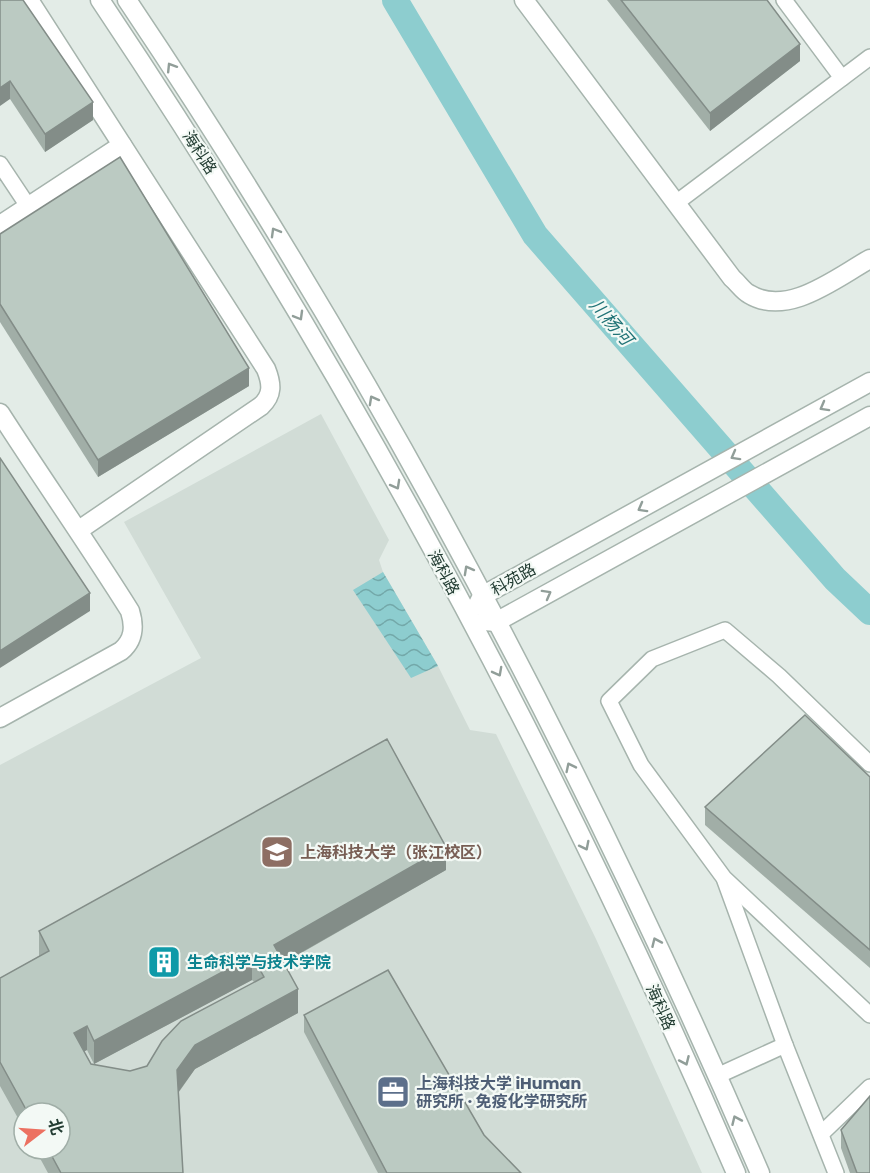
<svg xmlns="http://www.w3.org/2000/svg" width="870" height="1173" viewBox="0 0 870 1173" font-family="Poppins,'Noto Sans SC',sans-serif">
  <defs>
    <pattern id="water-waves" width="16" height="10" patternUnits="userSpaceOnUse" patternTransform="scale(1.5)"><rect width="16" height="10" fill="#8dcdcf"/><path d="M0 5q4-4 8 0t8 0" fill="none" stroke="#73a8a9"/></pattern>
  </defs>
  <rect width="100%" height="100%" fill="#e3ece7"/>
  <path fill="#d1dcd6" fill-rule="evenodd" d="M321 414 389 540 379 560 383 572 438 666 470 730 496 734 596 939 702 1173H0V765L201 658 124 522ZM24 1113H60V1149H24Z"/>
  <polygon fill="url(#water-waves)" points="383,572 438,666 411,678 353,590"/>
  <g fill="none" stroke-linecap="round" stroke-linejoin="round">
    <polyline stroke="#8dcdcf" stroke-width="26" points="395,0 535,235 835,579 870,612"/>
    <defs>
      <g id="service">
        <polyline points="784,0 842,78"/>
        <polyline points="0,164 28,206"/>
        <polyline points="676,203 870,57"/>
        <polyline points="870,764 779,676 725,630 652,659 609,701 641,765 724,878 870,1015"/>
        <polyline points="725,881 785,1045"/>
        <polyline points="717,1076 785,1045 836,1173"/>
        <polyline points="821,1134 870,1087"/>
      </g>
      <g id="minor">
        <path d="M29 0 266 369C272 384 273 395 261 406L79 530"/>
        <path d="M524 0 732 278C738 283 743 291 749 294 788 318 837 277 870 259"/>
        <polyline points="0,225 122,145"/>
        <path d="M0 413C43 480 88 544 130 611 135 627 134 640 121 651L0 718"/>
      </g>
      <g id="tertiary">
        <path d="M100 0C348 370 560 765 736 1173"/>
        <path d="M127 0C375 369 584 765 760 1173"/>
        <polyline points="477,606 482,596 870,382"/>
        <polyline points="484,621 496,622 870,416"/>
      </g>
    </defs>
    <use href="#service" stroke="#a6b4ad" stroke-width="18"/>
    <use href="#minor" stroke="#a6b4ad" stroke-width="21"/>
    <use href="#tertiary" stroke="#a6b4ad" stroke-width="21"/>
    <use href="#service" stroke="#fff" stroke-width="15"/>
    <use href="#minor" stroke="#fff" stroke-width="18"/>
    <use href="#tertiary" stroke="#fff" stroke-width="18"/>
  </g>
  <g fill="#a1aea7" fill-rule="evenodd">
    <polygon points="0,0 93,120 45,152 10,99"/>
    <polygon points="607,0 767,0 800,61 710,131"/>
    <polygon points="0,234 249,386 98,477 0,322"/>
    <polygon points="870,777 870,968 705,825 705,807"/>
    <path d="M446 870 284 963 298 1013 195 1069 179 1092 183 1173H48L35 1149H60V1113H24V1129L0 1086V978L39 956V931ZM252 980 254 982 147 1066 130 1071 91 1064 84 1051 87 1050 94 1064Z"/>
    <polygon points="304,1015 484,1135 521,1173 378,1173 304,1032"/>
    <polygon points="841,1130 870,1173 850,1173 841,1148"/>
  </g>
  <g fill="#838d88">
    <polygon points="800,44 800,61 710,131 710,113"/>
    <polygon points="10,81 10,99 0,106 0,88"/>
    <polygon points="93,102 93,120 45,152 45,134"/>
    <polygon points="249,368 249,386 98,477 98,460"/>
    <polygon points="90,593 90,611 0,668 0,651"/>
    <polygon points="446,847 446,870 274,968 274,945"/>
    <polygon points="252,956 252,980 94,1064 94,1041"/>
    <polygon points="298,989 298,1013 195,1069 177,1094 177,1070 195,1045"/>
    <polygon points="87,1026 87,1050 74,1057 74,1033"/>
  </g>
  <g fill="#bbcac2" stroke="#838d88" stroke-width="1.5" fill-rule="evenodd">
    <polygon points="0,0 23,0 93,102 45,134 10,81 0,88"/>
    <polygon points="621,0 767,0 800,44 710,113"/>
    <polygon points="120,157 249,368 98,460 0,304 0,234"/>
    <polygon points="0,458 90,593 0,651"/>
    <polygon points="805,715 870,777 870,950 705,807"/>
    <path d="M387 739 446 847 274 945 298 989 195 1045 177 1070 183 1173H61L48 1149H60V1113H28L0 1062V978L49 951 39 931ZM252 956 264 977 181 1021 162 1041 147 1066 130 1071 91 1064 74 1033 87 1026 94 1041Z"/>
    <polygon points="388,970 484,1135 521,1173 387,1173 304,1015"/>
    <polygon points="870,1096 870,1173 857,1173 841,1130"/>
  </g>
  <defs><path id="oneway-chevron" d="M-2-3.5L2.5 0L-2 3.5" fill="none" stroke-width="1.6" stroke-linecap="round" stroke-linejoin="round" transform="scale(1.5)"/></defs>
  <g stroke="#919e99">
    <use href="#oneway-chevron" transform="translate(171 67) rotate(-122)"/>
    <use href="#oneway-chevron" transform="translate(275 232) rotate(-120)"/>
    <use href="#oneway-chevron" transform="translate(299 316) rotate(60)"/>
    <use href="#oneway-chevron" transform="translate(373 400) rotate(-119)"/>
    <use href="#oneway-chevron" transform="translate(824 407) rotate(151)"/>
    <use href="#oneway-chevron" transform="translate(735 456) rotate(151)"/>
    <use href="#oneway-chevron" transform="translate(396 485) rotate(61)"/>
    <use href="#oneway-chevron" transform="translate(642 508) rotate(151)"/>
    <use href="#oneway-chevron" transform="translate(468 570) rotate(-119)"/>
    <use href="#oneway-chevron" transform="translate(547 594) rotate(-29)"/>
    <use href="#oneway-chevron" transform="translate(498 672) rotate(62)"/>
    <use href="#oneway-chevron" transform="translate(570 767) rotate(-116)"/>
    <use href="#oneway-chevron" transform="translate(585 846) rotate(63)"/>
    <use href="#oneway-chevron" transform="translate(656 942) rotate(-114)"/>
    <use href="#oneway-chevron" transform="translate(685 1061) rotate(66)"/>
    <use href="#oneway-chevron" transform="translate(736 1120) rotate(-114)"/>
  </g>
  <defs>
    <symbol id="university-square" viewBox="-11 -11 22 22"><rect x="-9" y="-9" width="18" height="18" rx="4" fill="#8d6e63" stroke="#f3f9f5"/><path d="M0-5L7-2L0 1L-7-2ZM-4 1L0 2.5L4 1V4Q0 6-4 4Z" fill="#fff"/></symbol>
    <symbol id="building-square" viewBox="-11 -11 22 22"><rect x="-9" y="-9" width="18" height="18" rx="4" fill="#0f9aa8" stroke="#f3f9f5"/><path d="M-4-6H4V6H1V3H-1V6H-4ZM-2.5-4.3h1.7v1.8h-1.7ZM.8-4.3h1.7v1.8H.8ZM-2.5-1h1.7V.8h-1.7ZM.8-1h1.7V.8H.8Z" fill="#fff"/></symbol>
    <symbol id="office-square" viewBox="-11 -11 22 22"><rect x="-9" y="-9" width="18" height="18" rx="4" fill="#5c6f8a" stroke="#f3f9f5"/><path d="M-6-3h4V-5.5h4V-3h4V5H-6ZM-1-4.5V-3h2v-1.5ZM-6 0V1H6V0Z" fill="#fff"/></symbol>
  </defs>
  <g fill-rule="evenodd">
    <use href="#university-square" x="258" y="833" width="38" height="38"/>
    <use href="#building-square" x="145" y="943" width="38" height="38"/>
    <use href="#office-square" x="374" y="1073" width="38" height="38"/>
  </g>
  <g text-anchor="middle" stroke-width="4.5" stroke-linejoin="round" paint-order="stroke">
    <g font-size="16" fill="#233d33" stroke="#f3f9f5">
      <text transform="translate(200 152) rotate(57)" y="6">海科路</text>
      <text transform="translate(444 572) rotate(62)" y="6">海科路</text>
      <text transform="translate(513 579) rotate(-29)" y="6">科苑路</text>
      <text transform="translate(661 1007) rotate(66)" y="6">海科路</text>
    </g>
    <g font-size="16" font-weight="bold" fill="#785e54" stroke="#f3f9f5" text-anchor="start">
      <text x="300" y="858">上海科技大学（张江校区）</text>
    </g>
    <g font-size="16" font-weight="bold" fill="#0d838f" stroke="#f3f9f5" text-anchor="start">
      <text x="187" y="968">生命科学与技术学院</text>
    </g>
    <g font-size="16" font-weight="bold" fill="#4e5e75" stroke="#f3f9f5" text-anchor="start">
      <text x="416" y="1089">上海科技大学 iHuman<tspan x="416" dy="18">研究所 · 免疫化学研究所</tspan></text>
    </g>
    <g font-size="18" font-style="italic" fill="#207376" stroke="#f3f9f5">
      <text transform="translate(611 322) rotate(49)" y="6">川杨河</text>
    </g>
  </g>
  <g transform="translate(42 1131) rotate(73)"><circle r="28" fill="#f3f9f5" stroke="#a0aea7" stroke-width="1.5"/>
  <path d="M0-4.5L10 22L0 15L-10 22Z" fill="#ec7161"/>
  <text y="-9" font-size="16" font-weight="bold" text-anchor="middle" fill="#233d33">北</text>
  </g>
</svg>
